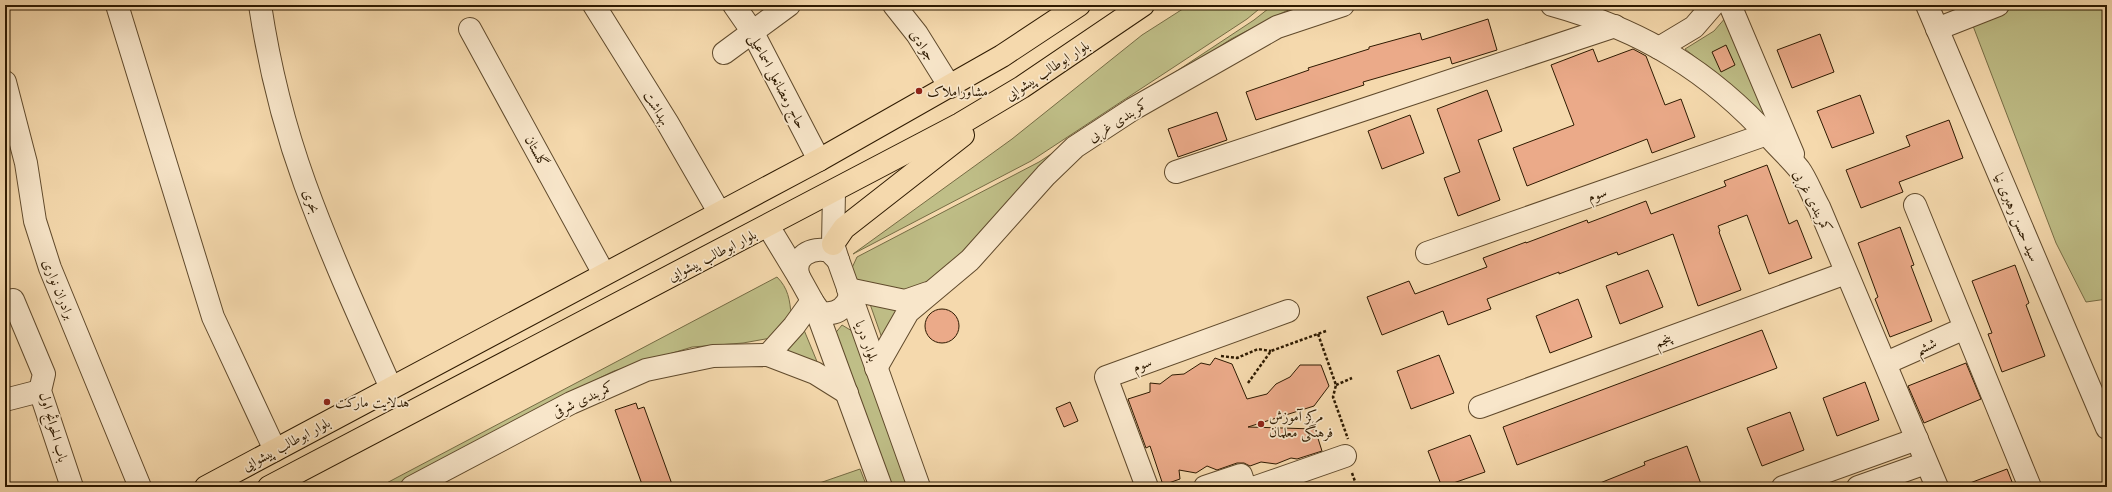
<svg xmlns="http://www.w3.org/2000/svg" width="2112" height="492" viewBox="0 0 2112 492" font-family="Cardo,Amiri,serif">
  <rect width="100%" height="100%" fill="#f5d9ad"/>
  <filter id="stains"><feTurbulence type="fractalNoise" baseFrequency=".005" numOctaves="4"/><feColorMatrix values="0 0 0 0 .2 0 0 0 0 .09 0 0 0 0 .02 0 0 0 .5 -.17"/></filter>
  <radialGradient id="worn" r=".72"><stop offset=".6" stop-color="#630" stop-opacity="0"/><stop offset="1" stop-color="#630" stop-opacity=".3"/></radialGradient>
  <g fill="#bfbe87" stroke="#766c44">
    <polygon points="1189,5 1264,5 1247,19 1031,161 853,254 1012,139 1142,35"/>
    <polygon points="1273,5 1305,5 1286,11 1231,39 1041,164 1037,179 968,254 931,283 905,295 856,285 851,270 857,257 1039,162 1254,20"/>
    <polygon points="1965,5 2107,5 2107,299 2086,302 2056,243"/>
    <polygon points="1727,16 1768,112 1763,115 1715,73 1685,49 1714,31"/>
    <path d="M777 277C788 288 790 300 791 315L771 338 743 343 692 347 614 371 544 405 393 487H379Z"/>
    <polygon points="870,304 901,308 883,341"/>
    <polygon points="842,325 852,331 911,487 889,487 833,336"/>
    <polygon points="804,330 818,364 784,352"/>
    <polygon points="860,469 867,487 808,487"/>
  </g>
  <g fill="#ebaa89" stroke="#2e1a01">
    <polygon points="1488,19 1497,50 1452,64 1450,57 1363,82 1364,85 1256,120 1246,92 1309,70 1308,68 1369,49 1369,47 1420,33 1422,40"/>
    <polygon points="1820,34 1834,72 1792,88 1777,50"/>
    <polygon points="1726,45 1735,65 1721,72 1712,52"/>
    <polygon points="1593,49 1598,62 1633,49 1646,56 1665,105 1681,99 1695,137 1652,153 1647,139 1527,186 1513,148 1574,125 1551,65"/>
    <polygon points="1487,90 1502,131 1478,140 1500,200 1458,216 1444,178 1460,172 1437,109"/>
    <polygon points="1860,95 1874,133 1832,148 1817,111"/>
    <polygon points="1217,112 1227,140 1178,157 1168,129"/>
    <polygon points="1410,115 1424,153 1382,169 1368,131"/>
    <polygon points="1949,120 1963,158 1899,182 1903,192 1861,208 1846,170 1910,146 1906,136"/>
    <polygon points="1767,165 1789,224 1797,220 1812,258 1769,274 1747,215 1718,226 1720,231 1719,232 1741,290 1698,306 1673,234 1618,255 1617,252 1559,274 1559,272 1487,299 1491,309 1448,325 1443,311 1382,335 1367,297 1409,281 1415,294 1487,267 1483,258 1526,242 1526,243 1587,220 1588,223 1646,201 1651,214 1726,186 1724,181"/>
    <polygon points="1900,227 1914,265 1911,266 1932,321 1890,337 1875,299 1878,297 1858,243"/>
    <polygon points="2015,265 2029,303 2026,305 2045,356 2002,372 1988,334 1992,333 1972,281"/>
    <polygon points="1648,270 1663,307 1620,324 1606,286"/>
    <polygon points="1578,299 1592,337 1550,353 1536,316"/>
    <circle cx="942" cy="326" r="17"/>
    <polygon points="1762,330 1777,368 1517,465 1503,427"/>
    <polygon points="1439,355 1454,393 1411,409 1397,371"/>
    <polygon points="1215,358 1232,364 1247,399 1267,394 1276,384 1290,377 1300,365 1321,365 1329,386 1314,406 1248,427 1315,429 1322,451 1297,459 1291,458 1276,464 1261,462 1250,466 1244,463 1237,463 1217,470 1207,466 1196,473 1179,470 1180,479 1163,485 1150,446 1146,448 1128,399 1150,392 1150,383 1160,384 1172,375 1184,374 1201,363 1210,365"/>
    <polygon points="1966,363 1981,399 1924,423 1908,386"/>
    <polygon points="1865,382 1879,420 1837,436 1823,398"/>
    <polygon points="1070,402 1078,421 1064,427 1056,408"/>
    <polygon points="636,403 638,409 644,407 673,487 643,487 615,410"/>
    <polygon points="1790,412 1804,450 1762,466 1747,428"/>
    <polygon points="1470,435 1485,472 1442,487 1428,451"/>
    <polygon points="1687,446 1701,484 1693,487 1590,487 1645,465 1644,462"/>
    <polygon points="2007,469 2014,487 1962,487 1962,486"/>
  </g>
  <g fill="none" stroke-linecap="round" stroke-linejoin="round">
    <defs>
      <g id="minor">
        <polyline points="117,5 213,317 275,450"/>
        <path d="M260 5C269 65 284 126 305 184 330 253 361 321 391 388"/>
        <polyline points="594,5 667,122 719,212"/>
        <polyline points="734,5 752,31 819,160"/>
        <polyline points="894,5 917,34 950,87"/>
        <path d="M1552 5C1642 30 1710 71 1772 140 1781 150 1791 159 1799 169 1807 180 1812 195 1819 207L1937 487"/>
        <polyline points="1730,5 1793,154"/>
        <polyline points="1927,5 2107,428"/>
        <polyline points="470,29 604,274"/>
        <polyline points="1937,29 1998,5"/>
        <polyline points="1659,48 1694,27 1713,5"/>
        <polyline points="724,53 789,5"/>
        <polyline points="5,82 26,163 35,221 50,268 140,487"/>
        <polyline points="1176,172 1615,26"/>
        <polyline points="834,192 833,244 838,260 919,487"/>
        <polyline points="1915,205 2030,487"/>
        <polyline points="768,226 799,277 814,304 881,487"/>
        <polyline points="1427,253 1767,134"/>
        <path d="M799 277C791 257 812 246 829 251L838 260"/>
        <polyline points="848,289 905,301 928,293"/>
        <polyline points="13,300 44,374 40,391 72,487"/>
        <path d="M814 304 820 312C834 316 845 310 850 296"/>
        <polyline points="768,355 794,326 812,301"/>
        <polyline points="1886,363 1965,328"/>
        <polyline points="876,368 908,312 970,260 1046,175 1075,147 1133,109 1277,27 1343,5"/>
        <polyline points="5,400 40,391"/>
        <polyline points="1480,407 1846,273"/>
        <polyline points="412,487 571,403 646,370 713,356 768,355 815,373 847,393"/>
        <polyline points="1147,487 1106,377 1288,311"/>
        <polyline points="1205,487 1241,475 1245,487"/>
        <polyline points="1256,487 1345,456"/>
        <polyline points="1783,487 1917,439"/>
        <polyline points="1858,487 1926,463"/>
      </g>
      <g id="highway">
        <polyline points="833,244 844,228 963,135"/>
        <polyline points="206,487 819,160 1002,56 1079,5"/>
        <polyline points="269,487 960,124 1022,87 1143,5"/>
      </g>
    </defs>
    <use href="#minor" stroke="#604a2c" stroke-width="24"/>
    <use href="#highway" stroke="#2e1a01" stroke-width="24"/>
    <g stroke="#2e1a01" stroke-width="2.5" stroke-dasharray="3 2" stroke-linecap="butt">
      <polyline points="1318,334 1336,385 1333,397 1348,439"/>
      <polyline points="1221,356 1237,358 1258,349 1271,351"/>
      <polyline points="1248,383 1271,351 1326,331"/>
      <polyline points="1336,385 1352,378"/>
      <polyline points="1352,473 1357,487"/>
    </g>
    <use href="#minor" stroke="#f8e6ca" stroke-width="22"/>
    <use href="#highway" stroke="#f5d9ad" stroke-width="22"/>
  </g>
  <g fill="#8f2418" stroke="#f8e6ca" stroke-width="1.5">
    <circle cx="919" cy="91" r="4"/>
    <circle cx="327" cy="402" r="4"/>
    <circle cx="1261" cy="424" r="4"/>
  </g>
  <g text-anchor="middle" stroke-width="3.5" stroke-linejoin="round" paint-order="stroke">
    <g font-size="14" fill="#2e1a01" stroke="#f8e6ca">
      <text transform="translate(923 45) rotate(57)" y="5">جوادی</text>
      <text transform="translate(1047 70) rotate(-33)" y="5">بلوار ابوطالب پیشوایی</text>
      <text transform="translate(778 81) rotate(62)" y="5">حاج رمضانعلی اسماعیلی</text>
      <text transform="translate(657 108) rotate(58)" y="5">بهداشت</text>
      <text transform="translate(1118 120) rotate(-32)" y="5">کمربندی غربی</text>
      <text transform="translate(537 151) rotate(61)" y="5">گلستان</text>
      <text transform="translate(1597 194) rotate(-19)" y="5">سوم</text>
      <text transform="translate(312 201) rotate(68)" y="5">بحری</text>
      <text transform="translate(1813 201) rotate(63)" y="5">کمربندی غربی</text>
      <text transform="translate(2017 217) rotate(67)" y="5">سید حسن رهبری نیا</text>
      <text transform="translate(712 255) rotate(-27)" y="5">بلوار ابوطالب پیشوایی</text>
      <text transform="translate(59 289) rotate(68)" y="5">برادران نواری</text>
      <text transform="translate(1663 340) rotate(-20)" y="5">پنجم</text>
      <text transform="translate(867 341) rotate(70)" y="5">بلوار دریا</text>
      <text transform="translate(1926 346) rotate(-24)" y="5">ششم</text>
      <text transform="translate(1142 364) rotate(-20)" y="5">سوم</text>
      <text transform="translate(583 399) rotate(-25)" y="5">کمربندی شرقی</text>
      <text transform="translate(54 427) rotate(74)" y="5">باب الحوائج اول</text>
      <text transform="translate(286 444) rotate(-28)" y="5">بلوار ابوطالب پیشوایی</text>
    </g>
    <g font-size="14" fill="#2e1a01" stroke="#f8e6ca" text-anchor="start">
      <text x="927" y="96">مشاوراملاک</text>
      <text x="335" y="407">هدلایت مارکت</text>
      <text x="1269" y="421">مرکز آموزش<tspan x="1269" dy="16">فرهنگی معلمان</tspan></text>
    </g>
  </g>
  <rect width="2112" height="492" fill="none" stroke="#f5d9ad" stroke-width="20"/>
  <rect x="6" y="6" width="2100" height="480" fill="none" stroke="#2e1a01" stroke-width="2"/>
  <rect x="10" y="10" width="2092" height="472" fill="none" stroke="#2e1a01"/>
  <rect width="100%" height="100%" filter="url(#stains)"/>
  <rect width="100%" height="100%" fill="url(#worn)"/>
</svg>
